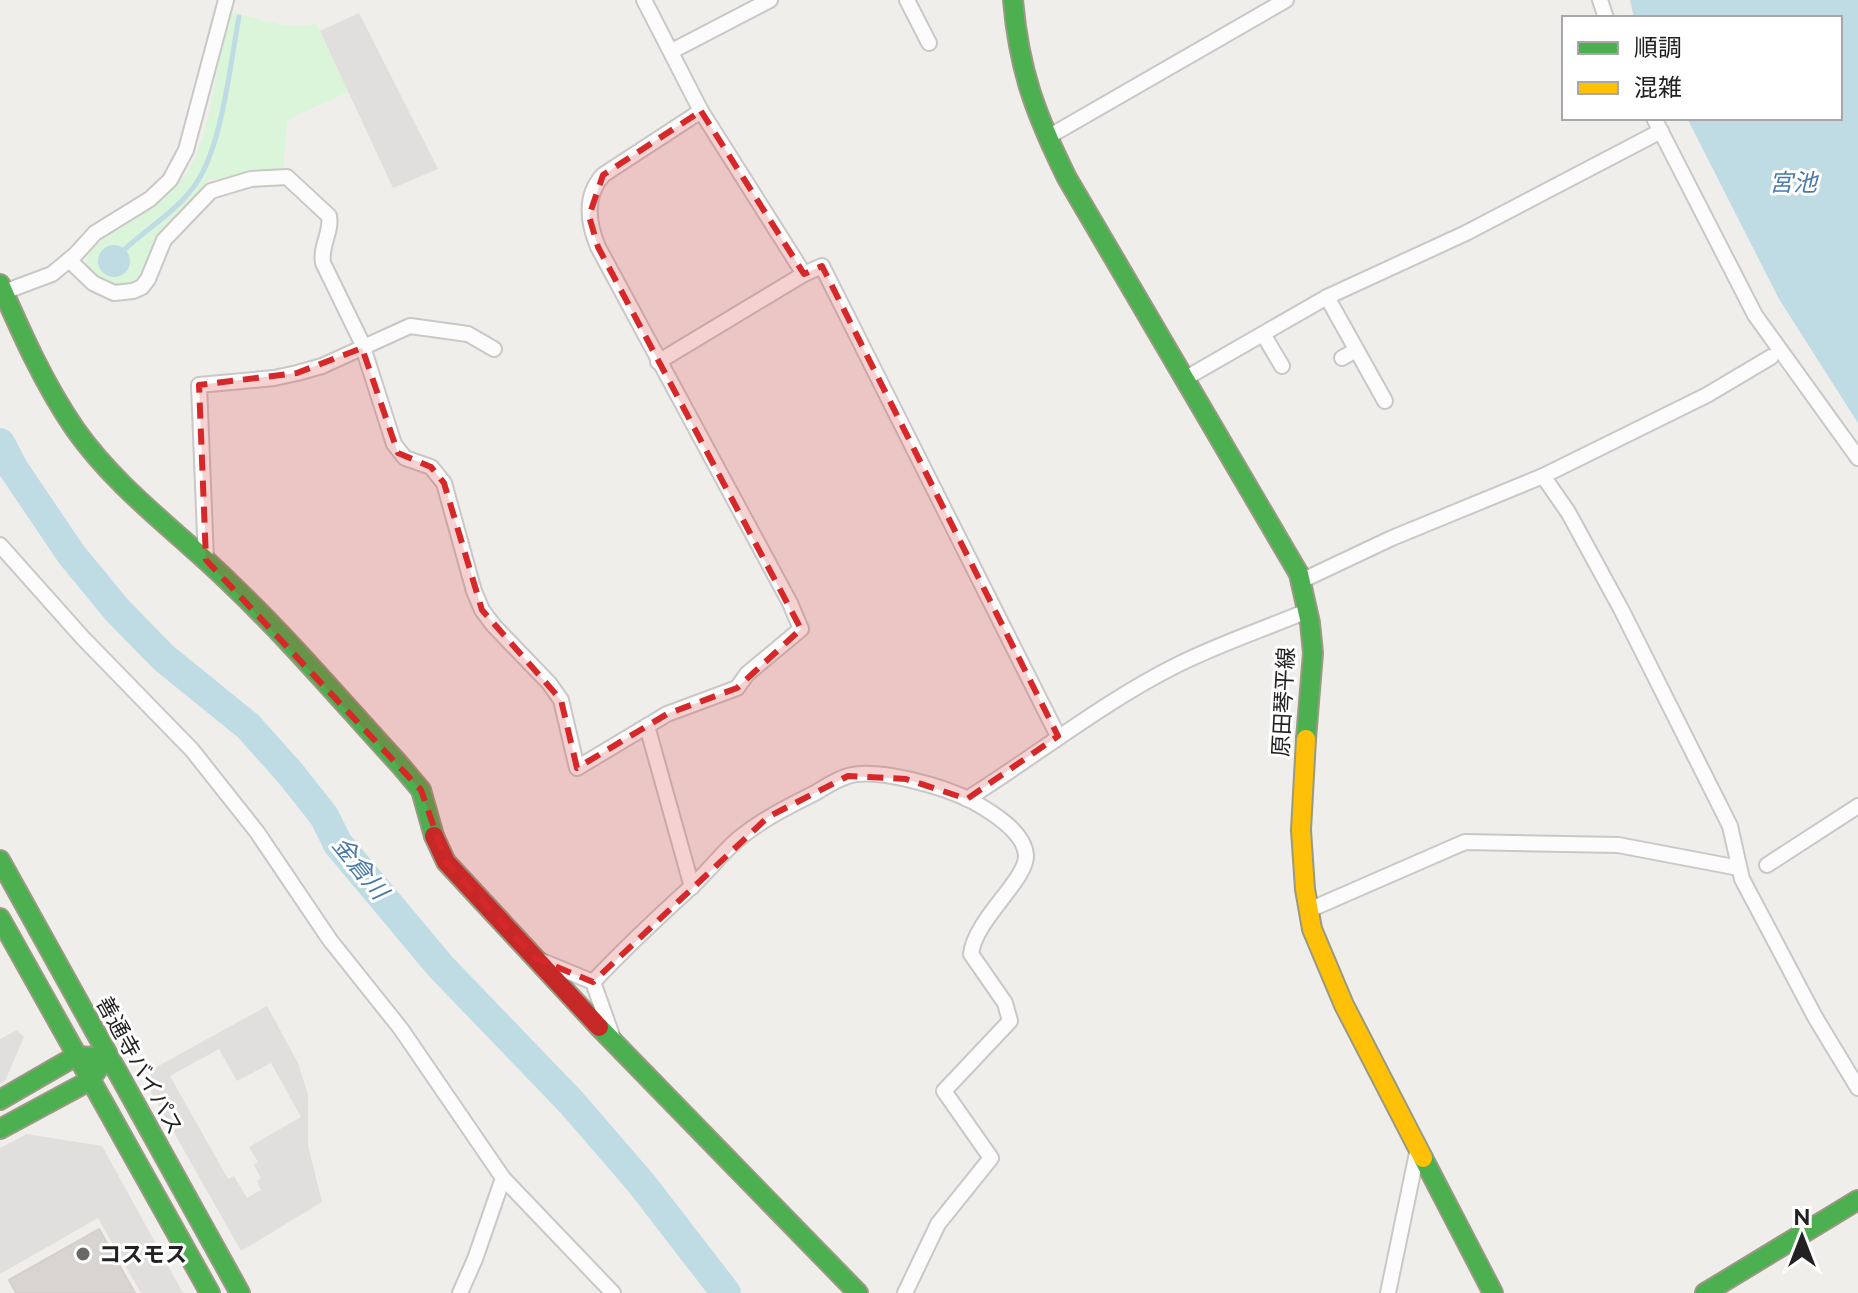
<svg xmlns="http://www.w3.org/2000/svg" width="1858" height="1293" viewBox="0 0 1858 1293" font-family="Raleway,'Noto Sans JP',sans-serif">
  <rect width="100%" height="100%" fill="#f0eeeb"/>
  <path fill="#daf5da" d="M227 11C256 16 285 32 316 23L348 92 287 120 283 172C258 172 233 181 209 179L196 197 156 239 140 281C119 294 99 281 85 266L88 253C115 225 152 208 180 181 210 152 219 53 227 11Z"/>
  <g fill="#e0dfde" fill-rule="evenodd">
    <polygon points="359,13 438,169 393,188 320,31"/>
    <path d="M267 1006 298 1063 308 1094V1146L322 1202 241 1251 151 1092V1070ZM219 1049 237 1081 271 1063 301 1117 249 1147 258 1162 254 1165 261 1178 257 1181 261 1190 247 1198 234 1176 228 1179 170 1076Z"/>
    <polygon points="17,1030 24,1037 5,1081 0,1084 0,1039"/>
    <polygon points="27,1134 102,1146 183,1293 141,1293 98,1218 0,1274 0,1148"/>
  </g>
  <g fill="#bfdbe3">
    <polygon points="1630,0 1858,0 1858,423 1779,299 1687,118 1840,118 1840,18 1634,18"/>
    <circle cx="114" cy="261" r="16"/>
  </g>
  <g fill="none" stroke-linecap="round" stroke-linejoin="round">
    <path stroke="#bfdbe3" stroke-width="5" d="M123 251C145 230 174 213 192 189 222 152 230 64 239 17"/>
    <polyline stroke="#bfdbe3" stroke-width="30" points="0,443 13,468 71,554 117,610 164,658 248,726 290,773 324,816 338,844 441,967 571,1102 641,1183 726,1293"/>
  </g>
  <polygon fill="#d7d4d2" stroke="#d3d0cc" stroke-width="2" points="99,1229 135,1293 16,1293 9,1280"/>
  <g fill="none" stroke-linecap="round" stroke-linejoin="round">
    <defs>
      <g id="street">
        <path d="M644 0 701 111 603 175C584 196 588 223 598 247L790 603 801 629 747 674 737 688 667 714 647 726 692 887"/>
        <polyline points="907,0 929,43"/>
        <polyline points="1600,0 1606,18"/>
        <polyline points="672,51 770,0"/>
        <polyline points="701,111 804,274"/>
        <polyline points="1654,118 1755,315 1858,458"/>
        <polyline points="1048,137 1286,0"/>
        <path d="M69 260 93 283 114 293 133 291 142 287 148 279 164 240 211 191 251 179 287 177 329 216C332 232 320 246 323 263L361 341 394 444 405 458 431 467 444 483 474 591 482 610 494 626 549 683 561 700 577 768 647 726"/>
        <polyline points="4,292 52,274 75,255 95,233 150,199 170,180 186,150 226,0"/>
        <polyline points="1327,297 1385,401"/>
        <polyline points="1263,334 1282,366"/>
        <polyline points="1342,358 1356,350"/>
        <polyline points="658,362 804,274 822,266 1058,736"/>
        <polyline points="1186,378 1327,297 1466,233 1661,131"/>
        <polyline points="1543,476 1568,512 1621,609 1730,826 1742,879 1815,1017 1858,1088"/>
        <polyline points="0,545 82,637 192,750 257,832 330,940 401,1029 503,1178 613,1293"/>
        <polyline points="206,560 199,385 274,378 297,373 322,366 410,326 468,334 494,349"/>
        <polyline points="1301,581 1392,538 1543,476 1707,395 1771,357"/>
        <path d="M967 799C1037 755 1103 702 1177 665 1219 644 1264 629 1307 611"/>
        <polyline points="1767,865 1858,806"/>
        <polyline points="1309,910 1465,842 1618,845 1739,868"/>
        <polyline points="537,959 593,982 614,1041"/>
        <path d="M593 982C624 949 656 919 690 888 707 873 720 855 737 840 761 820 787 807 815 793 825 787 837 779 848 776 877 767 945 787 972 801 990 811 1024 831 1026 855 1027 880 975 919 971 954L1005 1003 1010 1021 944 1091 991 1158 938 1224 905 1293"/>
        <polyline points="460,1293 475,1259 503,1178"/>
        <polyline points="1388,1293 1418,1148"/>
      </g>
      <g id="fast">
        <path d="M1013 0C1019 71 1036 115 1067 178L1299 574 1310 623 1313 653 1306 739"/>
        <path d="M0 284C22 334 44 384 75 429 117 489 178 532 230 583 290 640 344 704 400 765L421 790 434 836"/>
        <polyline points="0,860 240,1293"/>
        <polyline points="0,918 210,1293"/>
        <polyline points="599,1027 858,1293"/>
        <polyline points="0,1100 76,1056 94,1057"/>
        <polyline points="0,1129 89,1081 107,1057"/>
        <polyline points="1423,1158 1493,1293"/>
        <polyline points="1705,1293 1858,1200"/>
      </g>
      <polyline id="slow" points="1306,739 1301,830 1305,889 1312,929 1344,1005 1423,1158"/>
      <polyline id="jam" points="434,836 446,862 599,1027"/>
    </defs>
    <use href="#street" stroke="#c9c8c7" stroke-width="18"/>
    <use href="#fast" stroke="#999a82" stroke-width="22"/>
    <use href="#slow" stroke="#999a82" stroke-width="22"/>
    <use href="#jam" stroke="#999a82" stroke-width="22"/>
    <use href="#street" stroke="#fdfcfc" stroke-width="14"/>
    <use href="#fast" stroke="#4caf50" stroke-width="18"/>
    <use href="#slow" stroke="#ffc107" stroke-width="18"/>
    <use href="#jam" stroke="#c62828" stroke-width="18"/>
  </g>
  <path fill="#d62828" fill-opacity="0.2" stroke="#d62828" stroke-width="6" stroke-dasharray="16 10" stroke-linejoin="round" d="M701 111 804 274 822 266 1058 736 967 799 906 779 848 776 768 817 593 982 535 958 446 862 421 790 206 560 199 385 297 373 362 348 398 453 431 467 444 483 482 610 561 700 577 768 667 714 737 688 801 629 598 247 589 216 603 175Z"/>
  <circle fill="#6a6968" stroke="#fff" stroke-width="3" cx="83" cy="1254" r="8"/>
  <g text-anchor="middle" stroke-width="6" stroke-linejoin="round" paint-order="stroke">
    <g font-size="22" fill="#222" stroke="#fff">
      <text transform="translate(1283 702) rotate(-87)" y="8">原田琴平線</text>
      <text transform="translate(140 1065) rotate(61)" y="8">善通寺バイパス</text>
    </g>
    <g font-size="22" font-weight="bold" fill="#222" stroke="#fff" text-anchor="start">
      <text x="99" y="1262">コスモス</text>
    </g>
    <g font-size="24" font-style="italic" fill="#4a7aab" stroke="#fff">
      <text x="1793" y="191">宮池</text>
      <text transform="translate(360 868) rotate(51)" y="8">金倉川</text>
    </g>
  </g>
  <rect x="1562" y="16" width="280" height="104" fill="#ffffff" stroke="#a7a7a7" stroke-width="2"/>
  <rect x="1578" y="42" width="40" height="12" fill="#4caf50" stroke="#a7a7a7" stroke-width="2"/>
  <text x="1634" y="56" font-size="24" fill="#222222">順調</text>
  <rect x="1578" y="82" width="40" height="12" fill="#ffc107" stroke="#a7a7a7" stroke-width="2"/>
  <text x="1634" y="96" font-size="24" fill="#222222">混雑</text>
  <g transform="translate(1802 1237)" stroke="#ffffff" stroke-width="6" paint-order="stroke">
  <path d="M0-6L14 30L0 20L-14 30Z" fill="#222222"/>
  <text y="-12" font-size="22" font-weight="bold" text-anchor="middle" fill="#222222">N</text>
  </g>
</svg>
